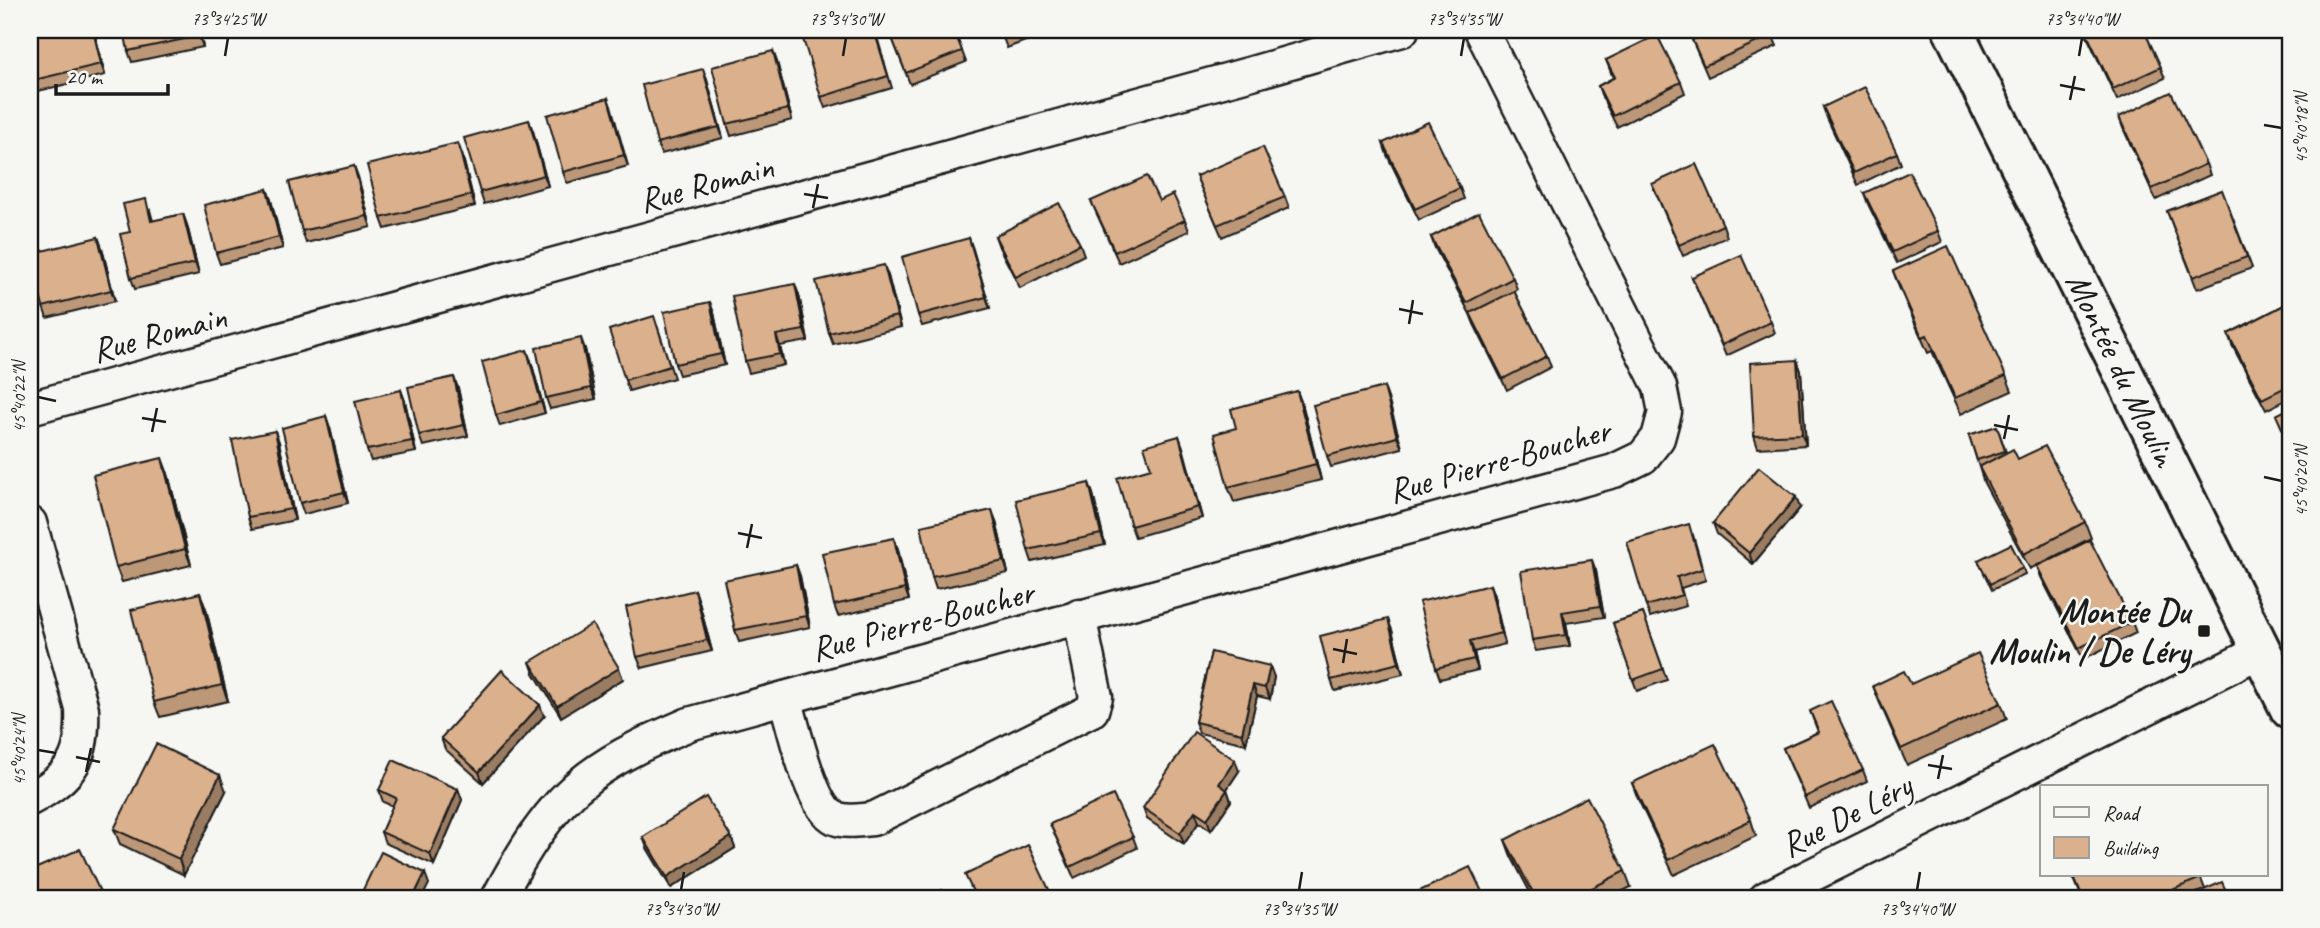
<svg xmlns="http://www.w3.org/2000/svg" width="2320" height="928" viewBox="0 0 2320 928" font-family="Caveat,sans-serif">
  <rect width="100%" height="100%" fill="#f6f6f2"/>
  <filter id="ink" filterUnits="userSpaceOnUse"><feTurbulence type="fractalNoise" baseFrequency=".0143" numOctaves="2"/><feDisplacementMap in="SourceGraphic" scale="14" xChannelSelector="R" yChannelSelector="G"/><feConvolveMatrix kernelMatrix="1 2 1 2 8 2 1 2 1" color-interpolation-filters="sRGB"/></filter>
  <g filter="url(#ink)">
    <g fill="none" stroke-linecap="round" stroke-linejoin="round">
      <defs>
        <g id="minor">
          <polyline points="30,408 1252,73 1402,30"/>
          <path d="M30 523 82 709C84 757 73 776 30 799"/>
          <path d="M785 698C793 724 810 807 835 818 847 823 859 820 873 819L1092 710 1096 697 1079 616"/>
          <path d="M498 898C521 855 548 808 589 777 619 754 654 739 689 724L1614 471 1643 457 1658 438 1665 412 1660 387 1481 30"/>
          <polyline points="1766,898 2261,651"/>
        </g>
        <polyline id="tertiary" points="1953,30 2290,709"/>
      </defs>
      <use href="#minor" stroke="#1c1c1c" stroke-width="37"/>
      <use href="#tertiary" stroke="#1c1c1c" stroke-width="44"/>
      <use href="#minor" stroke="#f6f6f2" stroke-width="32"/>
      <use href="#tertiary" stroke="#f6f6f2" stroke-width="38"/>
    </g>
    <g fill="#bc9778" stroke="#1c1c1c" stroke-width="2">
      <polygon points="30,30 94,30 105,75 30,93"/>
      <polygon points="199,30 203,47 132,62 128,51"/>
      <polygon points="834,30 875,30 892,88 825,108 821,97"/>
      <polygon points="889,30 969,30 956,35 966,62 910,84"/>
      <polygon points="1000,30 1055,30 1007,48"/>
      <polygon points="1703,30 1770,30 1777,46 1708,77 1692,40 1705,35"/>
      <polygon points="2084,30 2144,30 2165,78 2117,100"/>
      <polygon points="773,51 777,62 792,120 731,136 727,124"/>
      <polygon points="1606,60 1681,82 1685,93 1617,127 1602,97 1598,86 1613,78"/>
      <polygon points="703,69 707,80 723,138 661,154 657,143"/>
      <polygon points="608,98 628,166 567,183 563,172"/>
      <polygon points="1823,107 1897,153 1901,164 1858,185 1827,118"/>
      <polygon points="2119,117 2206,164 2210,175 2156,200 2123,128"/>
      <polygon points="533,131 548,186 484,204 480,192"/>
      <polygon points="1383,143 1460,188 1464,199 1419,220 1387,155"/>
      <polygon points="462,154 475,206 385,229 381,218"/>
      <polygon points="354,166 358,177 371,227 306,243 302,231"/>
      <polygon points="1196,176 1285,197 1289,208 1222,237"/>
      <polygon points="1652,184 1723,225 1727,237 1683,256"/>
      <polygon points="267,189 271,200 283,248 220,264 216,253"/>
      <polygon points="2222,190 2252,268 2197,289 2167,211"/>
      <polygon points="1864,193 1938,231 1942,242 1897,263 1868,204"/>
      <polygon points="1091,201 1159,201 1185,220 1189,231 1119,263"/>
      <polygon points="150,210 153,221 183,214 187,225 199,274 135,289 131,278 130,232"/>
      <polygon points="995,236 1080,244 1084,255 1020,288 999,247"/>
      <polygon points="98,237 102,248 115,301 47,318 43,307"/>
      <polygon points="1431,237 1513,278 1517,289 1514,291 1547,356 1551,367 1507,390 1474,324 1470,314 1435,248"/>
      <polygon points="969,238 990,308 922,326 918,315"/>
      <polygon points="1893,271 2006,376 2012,391 1961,414 1932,351 1928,353 1899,287"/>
      <polygon points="888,276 901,327 833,344 829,333"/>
      <polygon points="1692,277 1771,322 1775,333 1726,356"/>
      <polygon points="799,295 808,341 780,346 784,365 749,373 745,361"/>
      <polygon points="2290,302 2290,398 2266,410 2232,345 2228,334"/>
      <polygon points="714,313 725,365 679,375 675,364"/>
      <polygon points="658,328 674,378 629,391 625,380"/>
      <polygon points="585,349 596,399 550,409 546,398"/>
      <polygon points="1797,360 1801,371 1806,445 1758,448 1754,436"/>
      <polygon points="531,361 545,413 500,426 496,415"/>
      <polygon points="1384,387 1402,448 1331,467 1327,456"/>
      <polygon points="458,388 468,436 423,446 419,435"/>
      <polygon points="401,390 405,401 416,452 371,461 367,450"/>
      <polygon points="1297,391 1303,407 1321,480 1234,502 1228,487 1236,428"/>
      <polygon points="326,416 330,428 348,503 304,514 300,503"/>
      <polygon points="1997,426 2006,452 2018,459 2085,522 2091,538 2030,569 1984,483 1969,435"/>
      <polygon points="275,431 279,442 295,520 252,529 248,517"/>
      <polygon points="1179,436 1202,518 1135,537 1131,526 1151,468"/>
      <polygon points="168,474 191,565 122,582 116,567"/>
      <polygon points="1089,483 1093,494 1105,545 1032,562 1028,550"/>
      <polygon points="1800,508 1753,564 1717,534 1713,523"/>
      <polygon points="996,521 1008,573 936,589 932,577"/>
      <polygon points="1693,535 1706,580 1681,588 1686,606 1650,617 1646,606"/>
      <polygon points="898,549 909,600 838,616 834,605"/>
      <polygon points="1978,560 2023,568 2025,574 1992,590"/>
      <polygon points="796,565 800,576 810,627 739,642 735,630"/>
      <polygon points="2037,566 2132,622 2136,633 2083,659 2041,577"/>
      <polygon points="1596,571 1604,617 1566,623 1570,646 1536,651 1532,640"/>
      <polygon points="1490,585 1494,596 1505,644 1474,652 1478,670 1440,679 1436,668"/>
      <polygon points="695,590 699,602 712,651 642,668 637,657"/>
      <polygon points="206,609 228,701 160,717 154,702"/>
      <polygon points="1643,613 1667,680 1637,691 1613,623"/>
      <polygon points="1392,630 1403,674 1335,691 1331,680"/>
      <polygon points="1211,652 1274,677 1270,699 1257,696 1246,744 1199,733 1195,722"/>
      <polygon points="530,662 623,679 561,717 534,673"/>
      <polygon points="1911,684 2001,703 2007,719 1907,765 1879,701 1873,686"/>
      <polygon points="1810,711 1863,770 1867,781 1809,808 1783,748 1818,732"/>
      <polygon points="544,716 483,783 445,749 441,738"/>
      <polygon points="1239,771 1227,789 1231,801 1211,830 1199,822 1184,844 1147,819 1143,808"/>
      <polygon points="1632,783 1751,820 1756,836 1674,875 1638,799"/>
      <polygon points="458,789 462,800 434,865 385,843 381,832 393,806 383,802 379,790"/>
      <polygon points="226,791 184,875 120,844 114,829"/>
      <polygon points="1050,824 1133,837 1137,848 1074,878"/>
      <polygon points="643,837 731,837 735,848 671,888 647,848"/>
      <polygon points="1505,840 1625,871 1631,887 1609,898 1533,898 1511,856"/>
      <polygon points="2072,874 2199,874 2205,889 2229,898 2082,898"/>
    </g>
    <g fill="#997b62" stroke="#1c1c1c" stroke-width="2">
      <polygon points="93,30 94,30 105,75 101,64"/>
      <polygon points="198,30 199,30 203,47 199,36"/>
      <polygon points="773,51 777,62 792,120 788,109"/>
      <polygon points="703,69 707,80 723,138 719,127"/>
      <polygon points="608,98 612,109 628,166 624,155"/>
      <polygon points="529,120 533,131 548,186 544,175"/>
      <polygon points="458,143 462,154 475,206 471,195"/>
      <polygon points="354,166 358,177 371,227 367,216"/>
      <polygon points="267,189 271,200 283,248 279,237"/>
      <polygon points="183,214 187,225 199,274 195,263"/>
      <polygon points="98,237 102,248 115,301 111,290"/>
      <polygon points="969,238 973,249 990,308 986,297"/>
      <polygon points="884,265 888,276 901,327 897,316"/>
      <polygon points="795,284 799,295 808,341 804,330"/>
      <polygon points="710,302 714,313 725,365 721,354"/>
      <polygon points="776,335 780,346 784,365 780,354"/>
      <polygon points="581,338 585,349 596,399 591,388"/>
      <polygon points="527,350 531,361 545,413 541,402"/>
      <polygon points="1797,360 1801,371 1806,445 1802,434"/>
      <polygon points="454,377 458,388 468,436 464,425"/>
      <polygon points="1384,387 1388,398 1402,448 1397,437"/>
      <polygon points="401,390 405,401 416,452 412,441"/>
      <polygon points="1297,391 1303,407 1321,480 1316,464"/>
      <polygon points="326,416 330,428 348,503 344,492"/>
      <polygon points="275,431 279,442 295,520 291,509"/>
      <polygon points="1179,436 1183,447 1202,518 1198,507"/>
      <polygon points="162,458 168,474 191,565 185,549"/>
      <polygon points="1089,483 1093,494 1105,545 1101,534"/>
      <polygon points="1796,497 1800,508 1753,564 1749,553"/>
      <polygon points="992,510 996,521 1008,573 1004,561"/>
      <polygon points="894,538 898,549 909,600 905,589"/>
      <polygon points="1592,560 1596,571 1604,617 1600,606"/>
      <polygon points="796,565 800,576 810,627 806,616"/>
      <polygon points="1490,585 1494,596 1505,644 1501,633"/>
      <polygon points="695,590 699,602 712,651 707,640"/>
      <polygon points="200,593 206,609 228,701 222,685"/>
      <polygon points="1562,612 1566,623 1570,646 1566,635"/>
      <polygon points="1388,619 1392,630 1403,674 1399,663"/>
      <polygon points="1470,641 1474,652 1478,670 1474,659"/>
      <polygon points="1270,666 1274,677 1270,699 1265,688"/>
      <polygon points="619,668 623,679 561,717 557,706"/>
      <polygon points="1253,685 1257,696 1246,744 1242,733"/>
      <polygon points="540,705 544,716 483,783 479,772"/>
      <polygon points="1235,760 1239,771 1223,795 1219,784"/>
      <polygon points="220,775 226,791 184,875 179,859"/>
      <polygon points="458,789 462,800 434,865 430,854"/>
      <polygon points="1227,790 1231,801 1211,830 1207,819"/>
      <polygon points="1195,811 1199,822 1184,844 1180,833"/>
      <polygon points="731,837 735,848 671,888 667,877"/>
      <polygon points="425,873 429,884 422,898 413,898"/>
    </g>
    <g fill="#dbb08c" stroke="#1c1c1c" stroke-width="2">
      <polygon points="30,30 93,30 101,64 30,81"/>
      <polygon points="124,30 198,30 199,36 128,51"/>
      <polygon points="834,30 874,30 888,76 821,97 803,39"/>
      <polygon points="889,30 954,30 962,51 906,73"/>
      <polygon points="1000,30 1022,30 1003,37"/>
      <polygon points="1704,30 1770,30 1773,35 1704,66 1692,40 1706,34"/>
      <polygon points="2085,30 2144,30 2161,67 2113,89"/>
      <polygon points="1657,35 1681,82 1613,116 1598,86 1615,77 1606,60"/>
      <polygon points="773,51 788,109 727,124 712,67"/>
      <polygon points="703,69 719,127 657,143 642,85"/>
      <polygon points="1865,87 1897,153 1854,173 1823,107"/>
      <polygon points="2171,92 2206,164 2152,189 2119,117"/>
      <polygon points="608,98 624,155 563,172 547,115"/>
      <polygon points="529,120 544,175 480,192 464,138"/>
      <polygon points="1428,122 1460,188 1415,209 1383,143"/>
      <polygon points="458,143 471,195 381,218 367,165"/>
      <polygon points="1263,147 1285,197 1217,225 1196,176"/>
      <polygon points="1696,164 1723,225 1679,245 1652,184"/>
      <polygon points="354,166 367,216 302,231 289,182"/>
      <polygon points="1909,172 1938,231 1893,252 1864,193"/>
      <polygon points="1147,176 1159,201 1173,194 1185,220 1115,252 1091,201"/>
      <polygon points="267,189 279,237 216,253 204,205"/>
      <polygon points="2222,190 2247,257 2193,277 2167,211"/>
      <polygon points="146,199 151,221 183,214 195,263 131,278 120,234 130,232 123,204"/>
      <polygon points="1059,203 1080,244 1016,277 995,236"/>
      <polygon points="1479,212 1513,278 1466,303 1431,237"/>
      <polygon points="98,237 111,290 43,307 30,254"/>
      <polygon points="969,238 986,297 918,315 902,257"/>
      <polygon points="1948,246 2006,376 1955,398 1927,335 1922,337 1893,271"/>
      <polygon points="1741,255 1771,322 1722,345 1692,277"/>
      <polygon points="884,265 897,316 829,333 816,281"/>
      <polygon points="795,284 804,330 776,335 780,354 745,361 732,296"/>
      <polygon points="1514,291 1547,356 1503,379 1470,313"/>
      <polygon points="710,302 721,354 675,364 664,312"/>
      <polygon points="2290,302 2290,385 2262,399 2228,334"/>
      <polygon points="654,316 670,366 625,380 609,330"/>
      <polygon points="581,338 591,388 546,398 536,348"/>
      <polygon points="527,350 541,402 496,415 482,362"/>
      <polygon points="1797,360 1802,434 1754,436 1750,363"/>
      <polygon points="454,377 464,425 419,435 408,387"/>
      <polygon points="1384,387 1397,437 1327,456 1313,405"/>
      <polygon points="401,390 412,441 367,450 355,401"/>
      <polygon points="1297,391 1316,464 1228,487 1214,434 1236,428 1231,409"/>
      <polygon points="2290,408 2290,446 2276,415"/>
      <polygon points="326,416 344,492 300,503 282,428"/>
      <polygon points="1997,426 2005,451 1977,460 1969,435"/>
      <polygon points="275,431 291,509 248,517 232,440"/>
      <polygon points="1179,436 1198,507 1131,526 1117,478 1151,468 1144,446"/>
      <polygon points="2045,446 2085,522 2024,554 1979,467 2013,449 2018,459"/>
      <polygon points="162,458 185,549 116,567 93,475"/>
      <polygon points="1759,467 1796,497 1749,553 1713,523"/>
      <polygon points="1089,483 1101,534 1028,550 1016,500"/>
      <polygon points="992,510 1004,561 932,577 921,526"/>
      <polygon points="1689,524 1702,569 1677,577 1682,595 1646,606 1627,542"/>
      <polygon points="894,538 905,589 834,605 822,553"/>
      <polygon points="2090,540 2132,622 2079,648 2037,566"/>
      <polygon points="2011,544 2023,568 1990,584 1978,560"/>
      <polygon points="1592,560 1600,606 1562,612 1566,635 1532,640 1521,571"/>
      <polygon points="796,565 806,616 735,630 724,580"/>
      <polygon points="1490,585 1501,633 1470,641 1474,659 1436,668 1419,602"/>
      <polygon points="695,590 707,640 637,657 626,607"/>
      <polygon points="200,593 222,685 154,702 131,610"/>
      <polygon points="1643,613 1663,669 1633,680 1613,623"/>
      <polygon points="1388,619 1399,663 1331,680 1320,636"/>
      <polygon points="592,624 619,668 557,706 530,662"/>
      <polygon points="1211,652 1270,666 1265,688 1253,685 1242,733 1195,722"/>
      <polygon points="1978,653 2001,703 1901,749 1873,686 1904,671 1911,684"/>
      <polygon points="502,670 540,705 479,772 441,738"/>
      <polygon points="1831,701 1863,770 1805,797 1783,748 1819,732 1810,711"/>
      <polygon points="1194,732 1235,760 1219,784 1227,790 1207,819 1195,811 1180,833 1143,808"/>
      <polygon points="156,744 220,775 179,859 114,829"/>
      <polygon points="1715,744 1751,820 1668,860 1632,783"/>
      <polygon points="393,760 458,789 430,854 381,832 396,798 379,790"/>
      <polygon points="1113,795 1133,837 1070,867 1050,824"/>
      <polygon points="706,797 731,837 667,877 643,837"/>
      <polygon points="1587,797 1625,871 1573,898 1536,898 1505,840"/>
      <polygon points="1028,845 1053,898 976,898 965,875"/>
      <polygon points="80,849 103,898 30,898 30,871"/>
      <polygon points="381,852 425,873 413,898 359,898"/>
      <polygon points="1470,867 1485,898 1405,898"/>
      <polygon points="2073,874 2199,874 2201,878 2153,898 2083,898"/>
      <polygon points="2222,882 2229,898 2185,898"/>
      <polygon points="942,890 946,898 924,898"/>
    </g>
  </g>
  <path fill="none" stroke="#1c1c1c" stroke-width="2.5" d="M225 56 228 38M843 56 846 38M1461 56 1464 38M2079 56 2082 38M2060 85 2085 90M2070 100 2075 76M2264 125 2282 128M804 194 828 198M813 208 818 184M1399 309 1423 314M1409 324 1413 300M38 397 56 401M142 418 166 422M1994 425 2018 430M152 432 157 408M2004 439 2009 415M2264 477 2282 481M738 533 762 538M747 548 752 524M1333 649 1357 654M1343 663 1347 639M38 750 56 753M76 757 100 762M1928 765 1952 769M86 772 91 748M1938 779 1943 755M681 890 684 872M1299 890 1302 872M1917 890 1920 872"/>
  <rect fill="#1c1c1c" stroke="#f6f6f2" stroke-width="2.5" x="2197" y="624" width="14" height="14" rx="3.5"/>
  <g text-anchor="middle" stroke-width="5" stroke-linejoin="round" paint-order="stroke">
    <g font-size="35" fill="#1c1c1c" stroke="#f6f6f2">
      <text transform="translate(706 183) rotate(-15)" y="12">Rue Romain</text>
      <text transform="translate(159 333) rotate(-15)" y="12">Rue Romain</text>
      <text transform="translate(2122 369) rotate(64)" y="12">Montée du Moulin</text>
      <text transform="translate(1499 460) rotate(-16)" y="12">Rue Pierre-Boucher</text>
      <text transform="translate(922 620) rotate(-15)" y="12">Rue Pierre-Boucher</text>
      <text transform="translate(1846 815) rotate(-27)" y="12">Rue De Léry</text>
    </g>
    <g font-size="35" font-weight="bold" fill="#1c1c1c" stroke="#f6f6f2" text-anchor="end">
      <text x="2190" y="623">Montée Du<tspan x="2190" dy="40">Moulin / De Léry</tspan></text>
    </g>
  </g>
  <rect width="2320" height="928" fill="none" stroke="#f6f6f2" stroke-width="77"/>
  <rect x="2040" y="785" width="228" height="91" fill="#f6f6f2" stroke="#9f9f9c" stroke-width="2"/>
  <rect x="2054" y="807" width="35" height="10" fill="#f6f6f2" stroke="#9f9f9c" stroke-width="2"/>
  <text x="2103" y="820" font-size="21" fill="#1c1c1c">Road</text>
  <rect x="2054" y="837" width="35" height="21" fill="#dbb08c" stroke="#9f9f9c" stroke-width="2"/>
  <text x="2103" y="855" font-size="21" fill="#1c1c1c">Building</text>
  <path d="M56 84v10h112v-10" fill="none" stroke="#1c1c1c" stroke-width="3.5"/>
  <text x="66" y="84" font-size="21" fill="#1c1c1c" stroke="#f6f6f2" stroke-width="5" paint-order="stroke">20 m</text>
  <rect x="38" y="38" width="2244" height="852" fill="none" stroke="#1c1c1c" stroke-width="2.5"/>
  <g font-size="18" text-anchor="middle" fill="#1c1c1c">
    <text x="228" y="25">73°34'25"W</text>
    <text x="846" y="25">73°34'30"W</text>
    <text x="1464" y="25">73°34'35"W</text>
    <text x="2082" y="25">73°34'40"W</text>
    <text transform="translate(2301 128) rotate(-90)" y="6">45°40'18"N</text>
    <text transform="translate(19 397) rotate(-90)" y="6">45°40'22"N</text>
    <text transform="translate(2301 481) rotate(-90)" y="6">45°40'20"N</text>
    <text transform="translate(19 750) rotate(-90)" y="6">45°40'24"N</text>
    <text x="681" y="915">73°34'30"W</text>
    <text x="1299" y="915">73°34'35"W</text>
    <text x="1917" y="915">73°34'40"W</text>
  </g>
</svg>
